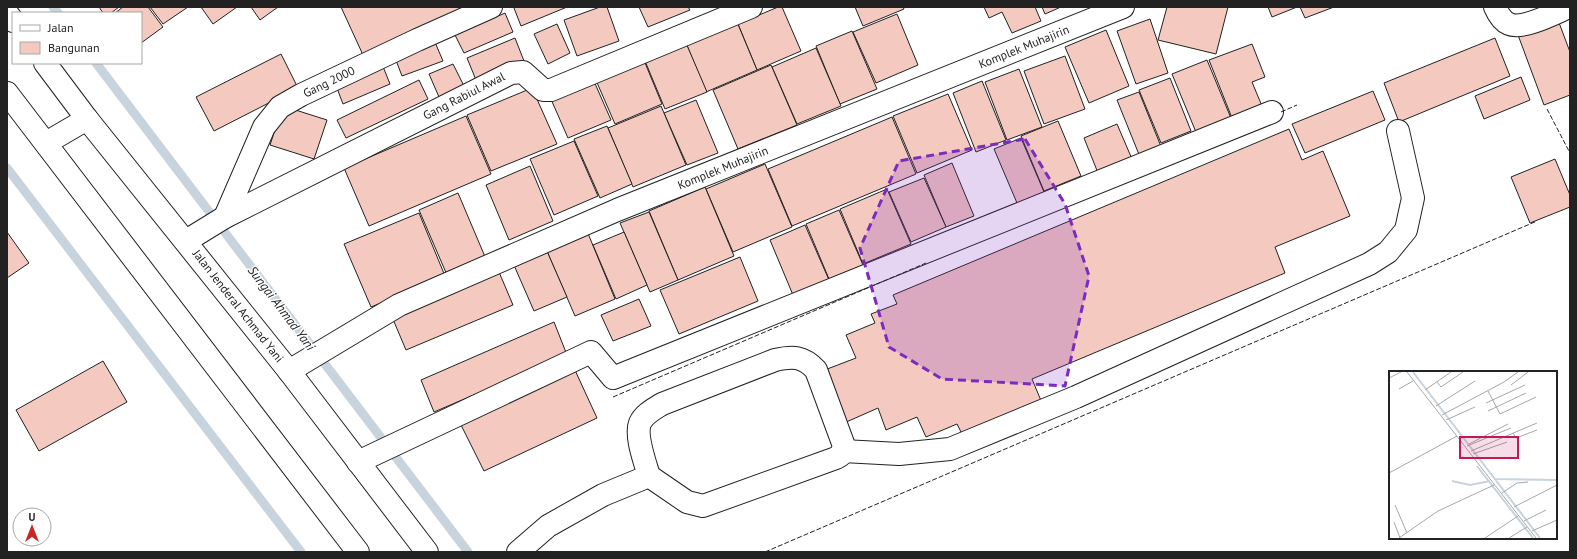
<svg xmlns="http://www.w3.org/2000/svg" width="1577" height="559" viewBox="0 0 1577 559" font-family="'PT Sans',sans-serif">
  <rect width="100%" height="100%" fill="#fff"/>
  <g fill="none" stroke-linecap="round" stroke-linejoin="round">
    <g stroke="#c7d3dd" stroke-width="9">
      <polyline points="53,7 58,13"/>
      <polyline points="96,63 468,552"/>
      <polyline points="7,168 301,552"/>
    </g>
  </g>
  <g fill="#f3c9c0" stroke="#222">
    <polygon points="99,7 119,7 111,13 103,13"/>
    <polygon points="123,7 148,7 163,27 141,43 141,13 115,13"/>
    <polygon points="150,7 188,7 163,24"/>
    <polygon points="201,7 237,7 213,24"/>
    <polygon points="251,7 278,7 260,20"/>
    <polygon points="341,7 470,7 363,55"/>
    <polygon points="516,7 567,7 521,26 514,8"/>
    <polygon points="600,7 607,7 619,41 577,56 564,20"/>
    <polygon points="639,7 688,7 690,10 648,27"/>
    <polygon points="778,7 782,7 801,51 757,70 738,24"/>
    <polygon points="855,7 903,7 904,9 863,26"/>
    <polygon points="984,7 1035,7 1041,21 1012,33 1002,12 989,18"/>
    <polygon points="1042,7 1061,7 1045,14"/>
    <polygon points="1167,7 1228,7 1216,54 1158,40"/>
    <polygon points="1268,7 1297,7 1272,17"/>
    <polygon points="1300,7 1334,7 1305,18"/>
    <polygon points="505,13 513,32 464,53 455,35"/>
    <polygon points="897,14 918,65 876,83 853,32"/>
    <polygon points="1150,19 1168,73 1136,84 1117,31"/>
    <polygon points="1558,20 1570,52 1570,95 1544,105 1518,35"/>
    <polygon points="737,22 757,70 706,92 686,43"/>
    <polygon points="557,24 570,53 548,64 534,34"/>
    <polygon points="1106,30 1129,86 1089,103 1065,47"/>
    <polygon points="852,31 877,89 840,104 816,46"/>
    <polygon points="515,38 524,61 476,80 467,58"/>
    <polygon points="1495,38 1510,76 1399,122 1384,83"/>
    <polygon points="434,40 443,61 402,76 394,55"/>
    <polygon points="686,43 707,92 665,109 645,61"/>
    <polygon points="1252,44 1265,77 1252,82 1262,106 1232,118 1209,60"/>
    <polygon points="816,48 841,106 797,124 772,67"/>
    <polygon points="281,54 298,88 214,131 196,97"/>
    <polygon points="1065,56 1085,109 1044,124 1024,71"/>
    <polygon points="643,58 662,104 615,124 595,78"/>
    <polygon points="1207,60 1233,123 1198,137 1172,74"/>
    <polygon points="382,64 390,84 343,104 335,83"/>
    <polygon points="453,64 464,86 439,97 429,74"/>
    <polygon points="771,65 797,125 738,149 713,90"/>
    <polygon points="1019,69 1042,127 1007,140 985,82"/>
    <polygon points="1521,77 1530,100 1484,119 1475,96"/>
    <polygon points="1170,78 1191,131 1161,143 1139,90"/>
    <polygon points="593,79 611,120 568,138 550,97"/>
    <polygon points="419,80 428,99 346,138 337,120"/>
    <polygon points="982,81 1006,140 976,152 953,93"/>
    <polygon points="532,88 557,144 491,171 467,115"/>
    <polygon points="1373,91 1385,120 1305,153 1292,124"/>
    <polygon points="1139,92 1162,149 1140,157 1117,100"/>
    <polygon points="948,94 972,150 917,173 893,116"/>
    <polygon points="696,100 718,153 687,165 664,113"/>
    <polygon points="283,106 327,120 314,159 270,145"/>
    <polygon points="661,106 686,165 633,187 608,128"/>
    <polygon points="466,116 491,174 369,226 344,168"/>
    <polygon points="892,117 916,174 792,226 768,169"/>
    <polygon points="1058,121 1081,176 1044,191 1021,136"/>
    <polygon points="1117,124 1132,159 1098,173 1084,138"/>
    <polygon points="607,126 632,184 600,198 574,139"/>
    <polygon points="1289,129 1302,160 1323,151 1350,216 1275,247 1285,273 1032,379 1042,403 963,436 957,424 926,437 917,417 886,430 878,408 844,423 822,371 856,358 846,335 875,323 871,314 897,304 893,295"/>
    <polygon points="1021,138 1044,192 1017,203 994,149"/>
    <polygon points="574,141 598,196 554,215 530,159"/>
    <polygon points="1555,159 1570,195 1570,207 1530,223 1511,177"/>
    <polygon points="952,163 974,216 946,227 924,175"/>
    <polygon points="765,164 792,227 733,252 706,189"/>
    <polygon points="530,166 553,221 509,240 486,185"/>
    <polygon points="924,178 946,227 911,242 889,192"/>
    <polygon points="705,187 734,256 678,280 649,211"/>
    <polygon points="887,189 911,244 863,264 840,209"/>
    <polygon points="458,193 486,259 447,275 419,210"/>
    <polygon points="839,210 863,265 829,279 806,224"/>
    <polygon points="649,212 678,280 650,292 620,223"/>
    <polygon points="419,213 445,276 371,307 344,244"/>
    <polygon points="805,225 829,280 793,295 770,240"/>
    <polygon points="587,231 615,299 575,316 546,249"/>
    <polygon points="7,232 29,263 7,278"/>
    <polygon points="624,232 647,285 616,299 593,245"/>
    <polygon points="546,249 567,297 534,311 513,263"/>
    <polygon points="740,257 758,301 679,334 660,290"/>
    <polygon points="499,272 513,305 406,350 392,317"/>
    <polygon points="639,299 651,326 613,341 601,315"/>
    <polygon points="554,322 567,355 434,412 421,380"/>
    <polygon points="103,361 127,402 39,451 16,410"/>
    <polygon points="574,368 597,418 484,471 459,421"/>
  </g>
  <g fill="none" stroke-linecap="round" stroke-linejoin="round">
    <defs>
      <g id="minor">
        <path d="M1495 7C1498 14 1502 21 1509 24 1523 30 1555 13 1569 7"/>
        <polyline points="225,217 264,127 280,107 301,95 417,40 491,7"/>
        <polyline points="186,241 225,217 511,73 523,72 543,90 551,90 751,7"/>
        <polyline points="289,371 399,305 617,210 1123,7"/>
        <polyline points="843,451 899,454 950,449 1076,397 1369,264 1388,252 1406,230 1413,198 1398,131"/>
        <polyline points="358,462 591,352 613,378 1272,112"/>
        <path d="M518 552 548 526 603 495 649 476 687 502 703 506 836 458 841 455 844 446 816 370C803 356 793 356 775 360L662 404C654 409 644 414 640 423 635 436 645 462 649 476"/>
      </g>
      <g id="highway">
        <polyline points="7,13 13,21"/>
        <polyline points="45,63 87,119 289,371 427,552"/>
        <polyline points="7,93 358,552"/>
        <polyline points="46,143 87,119"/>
      </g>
    </defs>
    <use href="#minor" stroke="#222" stroke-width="24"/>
    <use href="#highway" stroke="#222" stroke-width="24"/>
    <use href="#minor" stroke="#fff" stroke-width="22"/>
    <use href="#highway" stroke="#fff" stroke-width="22"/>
    <g stroke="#222" stroke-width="1" stroke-dasharray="5 2" stroke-linecap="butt">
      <polyline points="1547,109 1570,153"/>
      <polyline points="1281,112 1297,105"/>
      <polyline points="613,397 926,263"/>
      <polyline points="765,552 1537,221"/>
    </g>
  </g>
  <path fill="#7b2cbf" fill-opacity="0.2" stroke="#7b2cbf" stroke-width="3" stroke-dasharray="8 5" stroke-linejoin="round" d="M1025 139 1065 204 1089 276 1065 386 942 379 889 347 860 248 899 161Z"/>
  <g text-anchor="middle" stroke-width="3" stroke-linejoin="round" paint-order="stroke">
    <g font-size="12" fill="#222" stroke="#fff">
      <text transform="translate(1024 47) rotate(-22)" y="4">Komplek Muhajirin</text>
      <text transform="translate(329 82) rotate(-26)" y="4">Gang 2000</text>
      <text transform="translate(464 96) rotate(-27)" y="4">Gang Rabiul Awal</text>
      <text transform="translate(723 168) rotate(-22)" y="4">Komplek Muhajirin</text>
      <text transform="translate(238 306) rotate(52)" y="4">Jalan Jenderal Achmad Yani</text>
    </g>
    <g font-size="13" font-style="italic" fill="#222" stroke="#fff">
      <text transform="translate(282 308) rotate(53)" y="5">Sungai Ahmad Yani</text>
    </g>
  </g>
  <g transform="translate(1389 371)">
    <rect width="168" height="168" fill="#fff"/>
    <path fill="none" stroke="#c7d3dd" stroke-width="2" d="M24 1 151 167M88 95 144 167M105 108 168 109M63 110 81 114 101 110"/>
    <path fill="none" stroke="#a7a7a7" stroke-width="1" d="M18 1 147 167M0 7 12 1M48 11 52 16 74 1M122 14 139 1M10 18 24 10M36 19 62 1M99 20 111 43 147 26M97 32 136 14M47 35 86 10M99 40 137 22M53 44 115 11 129 1M57 49 86 36M124 62 127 67 148 59M80 73 119 53M78 75 122 57M82 80 148 52M84 83 118 71M0 102 68 65M113 122 128 112 139 111M6 134 18 162M125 136 168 114M135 150 157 139M5 151 11 167M143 160 168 149M10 167 49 140 105 114M96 167 129 145M120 167 138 156"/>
    <path fill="#c2185b" fill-opacity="0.15" stroke="#c2185b" stroke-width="2" d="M71 66H129V87H71Z"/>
    <rect width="168" height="168" fill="none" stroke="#222" stroke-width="2"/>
  </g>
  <rect width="1577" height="559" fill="none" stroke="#222222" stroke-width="16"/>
  <rect x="12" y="12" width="130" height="52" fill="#ffffff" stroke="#a7a7a7"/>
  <rect x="20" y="25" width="20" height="6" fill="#ffffff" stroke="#a7a7a7"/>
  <text x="48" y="32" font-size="12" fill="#222222">Jalan</text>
  <rect x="20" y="42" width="20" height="12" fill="#f3c9c0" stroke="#a7a7a7"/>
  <text x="48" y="52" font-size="12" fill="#222222">Bangunan</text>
  <g transform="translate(32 527)"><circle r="19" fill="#ffffff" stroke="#a7a7a7"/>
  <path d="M0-3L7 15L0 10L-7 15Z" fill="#c62828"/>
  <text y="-6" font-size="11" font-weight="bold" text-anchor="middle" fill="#222222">U</text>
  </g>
</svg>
